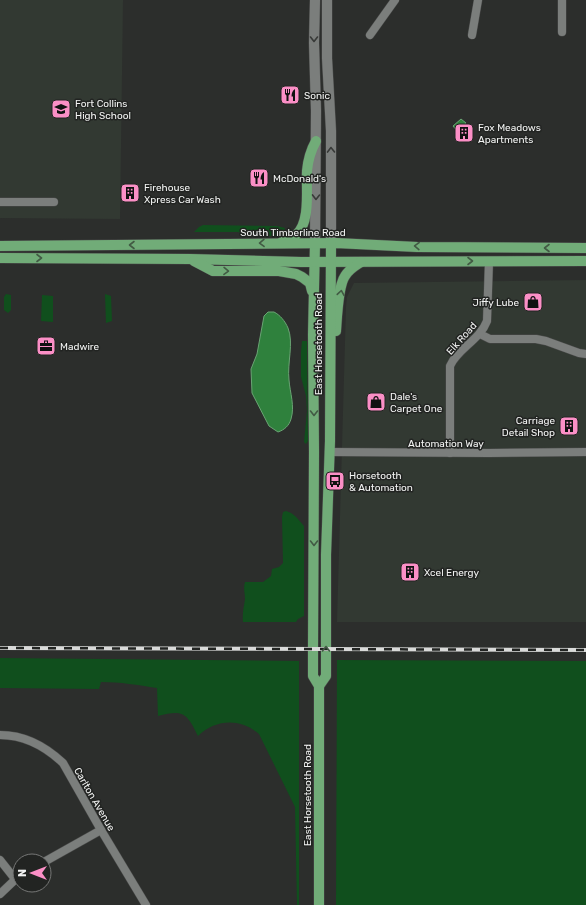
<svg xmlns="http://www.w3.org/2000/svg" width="586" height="905" viewBox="0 0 586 905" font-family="Rubik,sans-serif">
  <rect width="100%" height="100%" fill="#2c2e2c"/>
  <g fill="#323932">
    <polygon points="0,0 123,0 120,219 0,218"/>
    <polygon points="586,280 586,622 337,622 346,307 347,297 354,283"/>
  </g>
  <g fill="#104f1d">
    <polygon points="203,225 277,226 285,228 284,231 278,236 271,236 237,232 194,232 199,227"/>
    <polygon points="6,294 11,295 11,310 8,313 4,310 4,297"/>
    <polygon points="105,294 111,296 112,321 106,323"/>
    <polygon points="42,295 53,296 53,322 41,321"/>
    <polygon points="302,341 307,341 308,441 306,444 304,442 307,411 306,396 301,377 301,352"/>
    <path d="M286 511C294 513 299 520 304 526V616L298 619 296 622H243C242 613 244 607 245 599 245 593 243 588 245 582H263L271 576 272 569 279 567 283 563 282 517 283 512Z"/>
    <path d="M0 658 299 661V905H297L295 807 259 734C240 718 216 719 198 736 187 713 183 709 158 716L157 688C138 685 120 682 101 682L99 689 0 688Z"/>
    <polygon points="337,660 586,661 586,905 336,905"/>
  </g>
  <g fill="#2f813d" stroke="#6aa474">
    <polygon points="461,119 466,123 457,131 453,126"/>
    <path d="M268 312H274C280 315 285 321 288 328 294 343 287 363 289 380 290 393 295 406 291 419 289 426 284 430 278 432L269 426 252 393 251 369 257 354 264 316Z"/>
  </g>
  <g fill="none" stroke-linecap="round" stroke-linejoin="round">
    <defs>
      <g id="street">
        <polyline points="562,32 562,0"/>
        <polyline points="370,35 395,0"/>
        <polyline points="472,35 478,0"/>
        <polyline points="0,202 54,202"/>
        <polyline points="480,334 490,339 536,339 546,341 579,353 586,354"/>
        <polyline points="329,452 489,453 586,452"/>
        <path d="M450 453V366C457 349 480 340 487 321L489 261"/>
        <path d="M0 735C25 735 45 746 63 763L101 830 146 905"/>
        <polyline points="0,860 15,879"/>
        <polyline points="44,862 101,830"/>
        <polyline points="0,894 20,875"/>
      </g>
      <g id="secondary">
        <polyline points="315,0 314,43 316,111 315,243"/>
        <polyline points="327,0 327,58 331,131 331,243"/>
      </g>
      <g id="primary">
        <path d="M282 242C287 240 292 238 296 235 311 222 306 189 307 171 308 160 311 150 316 141"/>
        <polyline points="315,243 313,335 314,452 313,649 313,676 319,686 319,905"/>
        <polyline points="0,246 336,243 417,247 586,248"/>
        <polyline points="0,258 190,259 301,262 586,261"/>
        <polyline points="194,261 213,271 279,271 296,274 302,277 310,283 312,291"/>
        <path d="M336 331C337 318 338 286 345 276 349 269 355 266 361 262"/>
        <polyline points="319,686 326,676 326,555 330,441 331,243"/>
      </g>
    </defs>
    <use href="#street" stroke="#4a4b4a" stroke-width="9"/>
    <use href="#secondary" stroke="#4a4b4a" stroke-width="11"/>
    <use href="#primary" stroke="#4a4b4a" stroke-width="11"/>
    <use href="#street" stroke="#7b7e7c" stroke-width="8"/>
    <use href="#secondary" stroke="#7b7e7c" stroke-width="10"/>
    <use href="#primary" stroke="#71ac78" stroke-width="10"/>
    <defs>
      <polyline id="rail" points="0,648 586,650"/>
    </defs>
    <use href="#rail" stroke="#d9dad9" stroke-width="4"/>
    <use href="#rail" stroke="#222422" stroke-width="2.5" stroke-dasharray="8" stroke-linecap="butt"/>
  </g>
  <defs><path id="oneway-chevron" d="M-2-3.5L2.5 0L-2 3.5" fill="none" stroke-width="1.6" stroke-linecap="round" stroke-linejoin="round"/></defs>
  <g stroke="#383a38">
    <use href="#oneway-chevron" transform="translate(314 39) rotate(90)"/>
    <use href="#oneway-chevron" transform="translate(331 150) rotate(-91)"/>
    <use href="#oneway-chevron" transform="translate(316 197) rotate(91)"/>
  </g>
  <g stroke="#425a44">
    <use href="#oneway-chevron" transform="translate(262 243) rotate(179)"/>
    <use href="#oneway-chevron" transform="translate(132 245) rotate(180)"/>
    <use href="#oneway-chevron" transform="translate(417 246) rotate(-178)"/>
    <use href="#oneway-chevron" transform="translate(547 248) rotate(-180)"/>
    <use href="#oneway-chevron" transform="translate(39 258)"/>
    <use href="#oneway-chevron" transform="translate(470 261)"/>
    <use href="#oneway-chevron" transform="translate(226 271) rotate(1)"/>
    <use href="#oneway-chevron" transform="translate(341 293) rotate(-81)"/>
    <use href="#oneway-chevron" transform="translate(314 413) rotate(90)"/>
    <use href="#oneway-chevron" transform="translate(314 543) rotate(90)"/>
    <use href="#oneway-chevron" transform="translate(326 649) rotate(-90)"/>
  </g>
  <defs>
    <symbol id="restaurant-square" viewBox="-11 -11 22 22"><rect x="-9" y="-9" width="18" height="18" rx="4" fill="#fb8fc6" stroke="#222422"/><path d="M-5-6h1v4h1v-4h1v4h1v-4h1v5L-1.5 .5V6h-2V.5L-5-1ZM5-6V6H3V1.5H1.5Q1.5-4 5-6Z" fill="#111"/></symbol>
    <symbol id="school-square" viewBox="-11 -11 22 22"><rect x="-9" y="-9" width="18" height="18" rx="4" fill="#fb8fc6" stroke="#222422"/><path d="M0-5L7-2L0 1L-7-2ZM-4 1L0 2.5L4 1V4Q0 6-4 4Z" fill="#111"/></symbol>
    <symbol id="building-square" viewBox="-11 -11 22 22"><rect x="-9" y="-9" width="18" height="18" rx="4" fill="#fb8fc6" stroke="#222422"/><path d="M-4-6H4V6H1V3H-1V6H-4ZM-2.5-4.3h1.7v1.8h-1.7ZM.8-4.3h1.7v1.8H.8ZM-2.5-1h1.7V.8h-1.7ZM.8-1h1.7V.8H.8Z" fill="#111"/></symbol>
    <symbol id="shop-square" viewBox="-11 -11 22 22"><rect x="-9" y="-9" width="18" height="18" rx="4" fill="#fb8fc6" stroke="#222422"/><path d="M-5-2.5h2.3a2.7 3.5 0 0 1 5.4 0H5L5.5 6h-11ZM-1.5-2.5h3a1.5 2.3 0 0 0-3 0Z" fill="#111"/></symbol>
    <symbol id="office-square" viewBox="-11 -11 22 22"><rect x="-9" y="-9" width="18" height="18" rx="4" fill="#fb8fc6" stroke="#222422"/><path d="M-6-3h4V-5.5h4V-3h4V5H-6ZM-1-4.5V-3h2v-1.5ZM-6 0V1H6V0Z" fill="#111"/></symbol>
    <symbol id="bus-square" viewBox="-11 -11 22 22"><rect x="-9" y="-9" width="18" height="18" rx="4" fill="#fb8fc6" stroke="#222422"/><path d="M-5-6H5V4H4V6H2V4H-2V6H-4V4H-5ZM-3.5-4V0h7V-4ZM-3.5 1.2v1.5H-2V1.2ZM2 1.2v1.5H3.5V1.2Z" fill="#111"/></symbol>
  </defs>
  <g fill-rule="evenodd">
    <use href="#restaurant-square" x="279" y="84" width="22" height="22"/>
    <use href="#school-square" x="50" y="98" width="22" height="22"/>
    <use href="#building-square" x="453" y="122" width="22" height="22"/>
    <use href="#restaurant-square" x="248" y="167" width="22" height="22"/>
    <use href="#building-square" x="119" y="182" width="22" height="22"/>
    <use href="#shop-square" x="522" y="291" width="22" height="22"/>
    <use href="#office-square" x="35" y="335" width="22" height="22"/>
    <use href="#shop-square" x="365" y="391" width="22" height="22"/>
    <use href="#building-square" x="558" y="415" width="22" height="22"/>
    <use href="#bus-square" x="324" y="470" width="22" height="22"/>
    <use href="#building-square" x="399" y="561" width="22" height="22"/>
  </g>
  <g text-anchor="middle" stroke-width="3" stroke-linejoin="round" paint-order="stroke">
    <g font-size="10" fill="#f3f4f3" stroke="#222422" text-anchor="start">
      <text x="304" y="99">Sonic</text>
      <text x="75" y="107">Fort Collins<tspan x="75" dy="12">High School</tspan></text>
      <text x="478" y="131">Fox Meadows<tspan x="478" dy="12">Apartments</tspan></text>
      <text x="273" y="182">McDonald's</text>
      <text x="144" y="191">Firehouse<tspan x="144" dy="12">Xpress Car Wash</tspan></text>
      <text x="519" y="306" text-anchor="end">Jiffy Lube</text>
      <text x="60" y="350">Madwire</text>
      <text x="390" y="400">Dale's<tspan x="390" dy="12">Carpet One</tspan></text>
      <text x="555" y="424" text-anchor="end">Carriage<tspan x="555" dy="12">Detail Shop</tspan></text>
      <text x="349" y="479">Horsetooth<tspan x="349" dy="12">&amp; Automation</tspan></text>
      <text x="424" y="576">Xcel Energy</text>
    </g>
    <g font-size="10" fill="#f3f4f3" stroke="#222422">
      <text x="293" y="236">South Timberline Road</text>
      <text transform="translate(461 338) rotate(-48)" y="4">Elk Road</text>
      <text transform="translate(318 344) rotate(-90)" y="4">East Horsetooth Road</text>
      <text x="446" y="447">Automation Way</text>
      <text transform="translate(307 795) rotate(-90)" y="4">East Horsetooth Road</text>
      <text transform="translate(95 799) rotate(60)" y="4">Carlton Avenue</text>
    </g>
  </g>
  <g transform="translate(32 873) rotate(270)"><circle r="19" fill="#222422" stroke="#767776"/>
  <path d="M0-3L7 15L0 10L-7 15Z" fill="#fb8fc6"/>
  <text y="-6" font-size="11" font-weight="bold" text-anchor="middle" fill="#f3f4f3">N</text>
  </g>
</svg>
